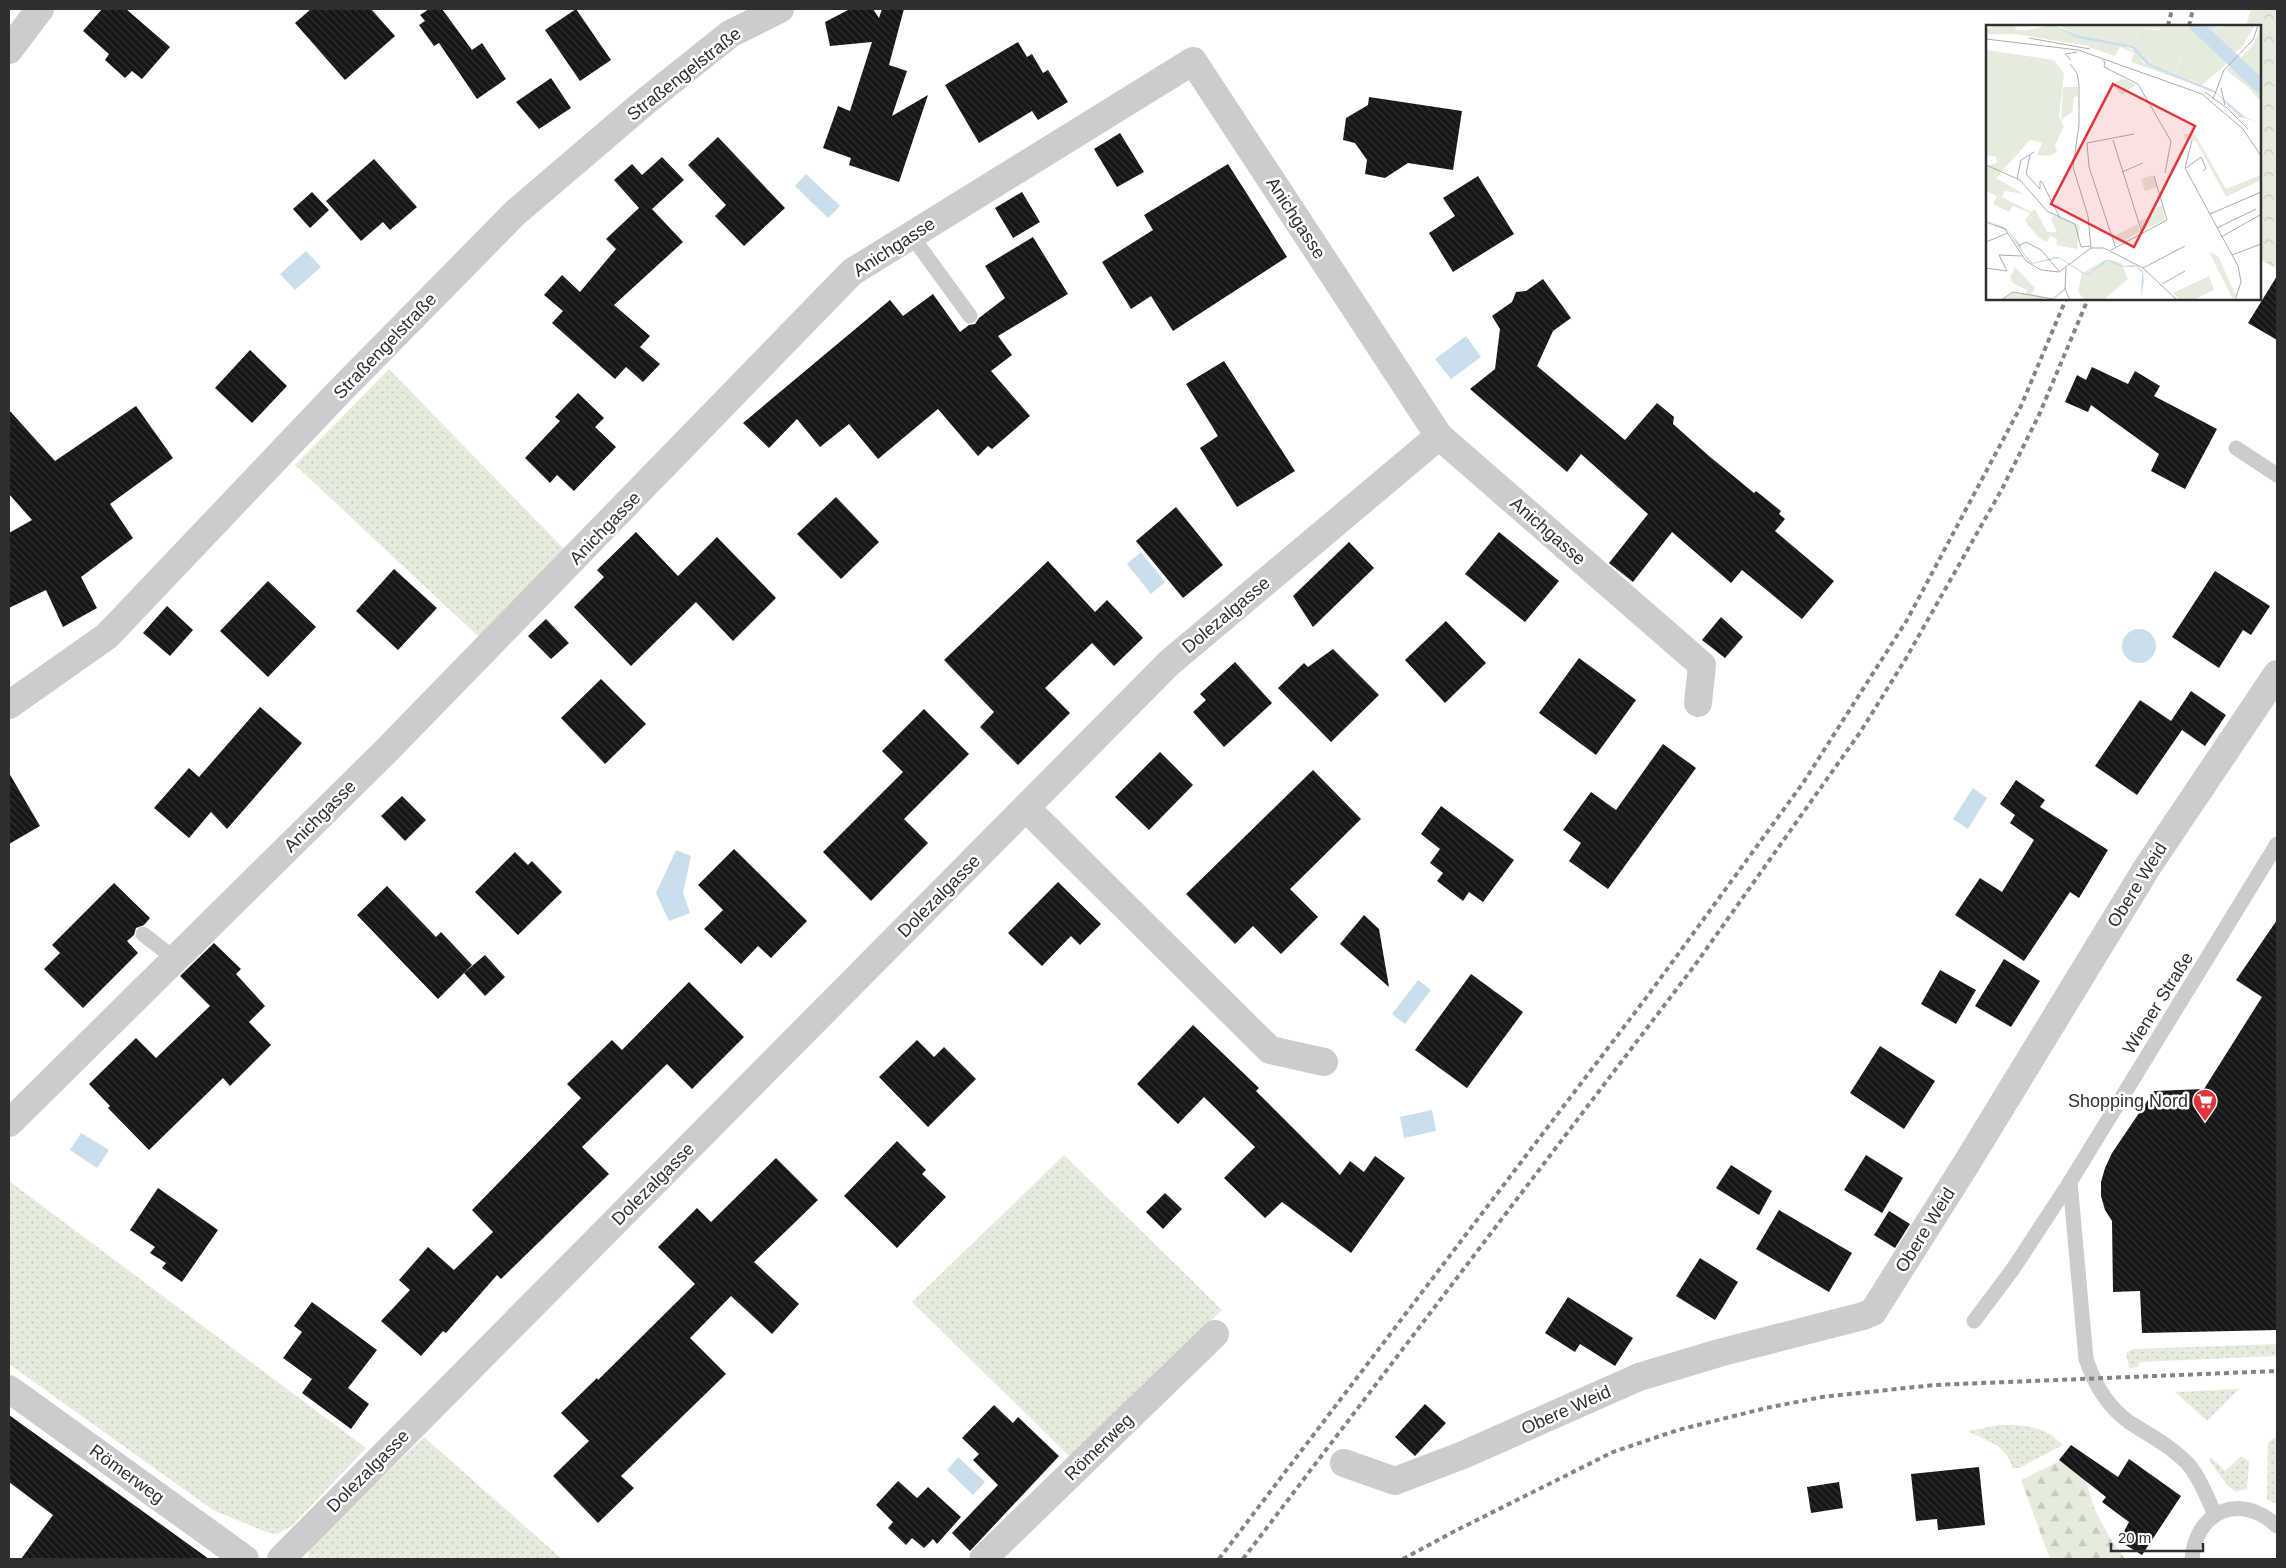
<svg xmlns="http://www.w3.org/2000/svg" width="2286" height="1568" viewBox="0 0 2286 1568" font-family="Arial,sans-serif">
  <defs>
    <pattern id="grass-dots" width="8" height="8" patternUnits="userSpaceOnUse" patternTransform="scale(1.25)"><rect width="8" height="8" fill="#e5ecdd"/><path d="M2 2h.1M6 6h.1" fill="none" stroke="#c5cbbe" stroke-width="1.8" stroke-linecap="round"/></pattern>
    <pattern id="forest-firs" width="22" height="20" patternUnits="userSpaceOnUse" patternTransform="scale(1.25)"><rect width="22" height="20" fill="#e5ecdd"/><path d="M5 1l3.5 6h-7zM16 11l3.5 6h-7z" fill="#c5cbbe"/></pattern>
    <pattern id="park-crowns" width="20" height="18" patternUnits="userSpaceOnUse" patternTransform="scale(1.25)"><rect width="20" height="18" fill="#e5ecdd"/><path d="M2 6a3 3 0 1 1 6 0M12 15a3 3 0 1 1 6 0" fill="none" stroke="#c5cbbe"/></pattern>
    <pattern id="building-back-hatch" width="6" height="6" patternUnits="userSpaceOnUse" patternTransform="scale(1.25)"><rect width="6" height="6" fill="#161616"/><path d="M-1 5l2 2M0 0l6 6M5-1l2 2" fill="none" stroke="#303030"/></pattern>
  </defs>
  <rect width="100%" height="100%" fill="#fff"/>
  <g fill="url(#grass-dots)">
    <polygon points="389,369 564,549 479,637 295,465"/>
    <polygon points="1064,1155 1222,1310 1071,1458 912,1302"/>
    <polygon points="9,1181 366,1448 292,1526 277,1534 266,1532 213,1510 9,1364"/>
    <polygon points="2277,1344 2277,1356 2140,1362 2138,1367 2129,1368 2126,1353 2133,1349"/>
    <polygon points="2239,1389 2207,1421 2175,1392"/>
    <path d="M1999 1425C2023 1425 2045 1425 2063 1445L2019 1468H2013L2008 1457 1998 1446 1968 1431Z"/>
    <polygon points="424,1437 562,1559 308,1559 310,1545"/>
    <polygon points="2274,1438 2277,1438 2277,1505 2267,1499 2268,1443"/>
    <polygon points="2241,1456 2249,1461 2247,1489 2235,1492 2227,1485 2209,1460 2211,1457 2225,1471"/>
  </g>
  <polygon fill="url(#forest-firs)" points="2078,1452 2094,1508 2109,1536 2125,1559 2050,1559 2021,1480"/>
  <polygon fill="url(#park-crowns)" points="2251,9 2277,9 2277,269 2260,259 2260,26 2246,26"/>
  <g fill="#cadeec">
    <polygon points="806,174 840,206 828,218 795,186"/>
    <polygon points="306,251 321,267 295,290 280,274"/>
    <polygon points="1466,336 1481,357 1451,379 1435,359"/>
    <polygon points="1141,552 1165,582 1151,594 1127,564"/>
    <circle cx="2139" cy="646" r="17"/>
    <polygon points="1973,788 1987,798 1968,829 1953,819"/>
    <polygon points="676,850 691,856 683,893 690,913 669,921 656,893"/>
    <polygon points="1418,980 1431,990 1405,1024 1392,1014"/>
    <polygon points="1432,1110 1436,1131 1404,1138 1400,1117"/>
    <polygon points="81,1133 109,1150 97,1168 70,1150"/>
    <polygon points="958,1457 985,1482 973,1495 947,1470"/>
  </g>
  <g fill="url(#building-back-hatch)">
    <polygon points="102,9 126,9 170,47 142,79 132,71 125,78 105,60 109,54 83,31"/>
    <polygon points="311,9 371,9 395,36 345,80 295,23"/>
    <polygon points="429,9 442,9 472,50 482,43 506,79 477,99 439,43 434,46 419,25 425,21 420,15"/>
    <polygon points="576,9 611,60 580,81 545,30"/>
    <polygon points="850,9 873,9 879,18 882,9 904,9 889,65 907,71 892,116 928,95 899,182 849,165 851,158 823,148 838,106 850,111 872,42 830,46 825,22"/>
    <polygon points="1018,42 1027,57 1032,54 1043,73 1048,70 1068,102 1038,120 1032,111 979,143 945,85"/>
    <polygon points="551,78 571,108 539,129 516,102"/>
    <polygon points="1369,97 1462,111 1453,170 1408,163 1385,178 1365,174 1367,160 1355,143 1343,140 1346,118 1368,105"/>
    <polygon points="1120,133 1144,172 1117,187 1094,149"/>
    <polygon points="718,137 785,208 744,246 715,216 726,205 688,165"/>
    <polygon points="662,157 684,180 652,209 683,242 614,305 650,336 640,347 660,364 643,382 626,367 615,379 552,323 563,311 544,295 562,275 580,292 616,249 606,239 639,208 614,180 632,164 642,175"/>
    <polygon points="374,159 417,207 390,230 383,222 361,241 326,201"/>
    <polygon points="1228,164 1287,257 1173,331 1151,296 1131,309 1102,262 1153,230 1144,215"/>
    <polygon points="1478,176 1514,234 1453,272 1429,233 1455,216 1443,198"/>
    <polygon points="312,192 329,210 310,228 293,209"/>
    <polygon points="1022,192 1040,222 1013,238 995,208"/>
    <polygon points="1033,237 1068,294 998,336 1012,355 991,371 1030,416 992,449 988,446 978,456 938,409 878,459 849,424 820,447 797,419 769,448 743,423 890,300 903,316 933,294 960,332 969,325 975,324 979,318 1005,298 985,266"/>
    <polygon points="2277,276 2277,340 2248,323"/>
    <polygon points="1543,279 1571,318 1553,331 1537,366 1625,440 1657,403 1674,417 1673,424 1709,456 1754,493 1756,491 1781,511 1779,514 1785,519 1775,531 1834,581 1802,619 1742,570 1731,583 1672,532 1633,582 1609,563 1648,514 1581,454 1567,472 1470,389 1495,369 1500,329 1492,316 1512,302 1516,292 1526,291"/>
    <polygon points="250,350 287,386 252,423 215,388"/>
    <polygon points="1224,361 1295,471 1237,507 1200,448 1218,436 1186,384"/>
    <polygon points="2092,367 2128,384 2135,371 2160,386 2154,396 2217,429 2185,489 2151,471 2159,454 2091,405 2088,412 2065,402 2077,375 2086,380"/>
    <polygon points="578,393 604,418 595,427 616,447 574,491 557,475 550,483 525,458 560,421 555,417"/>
    <polygon points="136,406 173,458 110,504 133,538 81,577 97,608 63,627 46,590 9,608 9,533 32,520 9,494 9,410 55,461"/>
    <polygon points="836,497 879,542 841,579 797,534"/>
    <polygon points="1176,507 1223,565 1183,598 1136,541"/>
    <polygon points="636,532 678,576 717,537 776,598 733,641 696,602 631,666 574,607 604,577 597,570"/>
    <polygon points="1499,532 1559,581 1525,622 1465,574"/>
    <polygon points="1349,542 1374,568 1313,627 1293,596"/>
    <polygon points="1048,561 1095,612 1107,600 1143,638 1114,666 1092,643 1045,688 1070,713 1018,765 980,727 994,712 944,660"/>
    <polygon points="394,569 437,608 398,650 356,611"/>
    <polygon points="2215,571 2270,606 2251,635 2243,630 2219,668 2172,637"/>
    <polygon points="268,581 316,627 268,677 220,631"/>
    <polygon points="167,606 193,630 170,656 143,633"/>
    <polygon points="1721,617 1743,637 1725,658 1702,640"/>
    <polygon points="546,619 569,643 551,659 528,636"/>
    <polygon points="1446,621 1486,663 1445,703 1405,660"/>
    <polygon points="1333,649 1379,695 1331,742 1278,688 1304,663 1308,667"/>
    <polygon points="1579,658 1636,700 1596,755 1539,713"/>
    <polygon points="1235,662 1272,703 1224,747 1193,712 1206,700 1200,694"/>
    <polygon points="601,679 646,724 605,764 561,718"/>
    <polygon points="2191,691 2226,715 2205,746 2182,730 2137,795 2095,766 2140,700 2171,721"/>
    <polygon points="260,707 302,743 227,829 211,812 189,838 154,808 189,768 199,777"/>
    <polygon points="924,709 969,754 904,819 928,843 871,901 823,852 903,772 882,751"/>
    <polygon points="1663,744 1696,768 1608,889 1569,861 1581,843 1563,830 1591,792 1616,810"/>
    <polygon points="1160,752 1193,785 1149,830 1115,797"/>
    <polygon points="1313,770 1361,819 1290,889 1318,917 1281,954 1253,926 1235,944 1186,894"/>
    <polygon points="9,773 40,826 9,844"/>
    <polygon points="2016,780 2045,800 2040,807 2108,850 2079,898 2070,892 2024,961 1955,915 1980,878 2002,892 2034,840 2010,823 2015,815 2000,804"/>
    <polygon points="402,796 426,820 405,841 381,816"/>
    <polygon points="1441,806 1514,860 1483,902 1469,892 1463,901 1437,881 1443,873 1430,863 1440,849 1421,834"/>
    <polygon points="734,849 807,921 771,958 758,946 741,964 704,929 723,910 698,885"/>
    <polygon points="515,852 528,865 532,861 562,892 518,935 475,892"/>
    <polygon points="1058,882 1101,924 1080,945 1071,936 1042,966 1008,933"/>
    <polygon points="114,883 150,918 144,925 136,928 134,935 127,941 138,953 83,1008 44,969 60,953 52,945"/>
    <polygon points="387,886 436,937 441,932 472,965 438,999 357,915"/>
    <polygon points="1364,915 1379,929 1389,987 1340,944"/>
    <polygon points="2277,920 2277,1330 2142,1333 2140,1291 2113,1292 2112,1221 2105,1210 2101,1196 2101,1182 2105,1168 2112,1153 2154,1091 2204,1089 2262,997 2236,980"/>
    <polygon points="214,943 241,969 236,974 265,1006 249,1022 271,1045 230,1086 223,1078 149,1150 108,1108 110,1106 89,1084 136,1038 156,1058 210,1006 180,976"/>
    <polygon points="485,955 505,977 485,996 464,973"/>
    <polygon points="2004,959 2040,981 2011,1027 1975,1006"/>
    <polygon points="1940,970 1976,990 1956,1024 1921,1004"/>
    <polygon points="1471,974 1523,1012 1467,1088 1415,1050"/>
    <polygon points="689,982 744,1037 692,1089 667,1064 582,1147 609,1174 501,1279 497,1275 446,1333 443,1331 421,1356 381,1321 410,1290 399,1280 428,1247 454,1270 493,1232 472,1210 581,1098 567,1084 612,1040 622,1050"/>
    <polygon points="1193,1025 1259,1088 1256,1091 1340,1175 1350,1161 1364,1172 1375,1156 1405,1178 1351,1253 1282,1202 1265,1218 1224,1178 1255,1147 1204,1097 1178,1124 1137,1084"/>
    <polygon points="917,1040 934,1057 944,1047 976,1079 928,1127 879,1077"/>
    <polygon points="1880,1046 1935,1081 1904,1129 1850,1093"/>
    <polygon points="897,1141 926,1170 922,1174 946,1197 897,1248 844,1196"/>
    <polygon points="1866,1155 1903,1178 1882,1213 1844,1190"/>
    <polygon points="776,1158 818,1200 754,1262 799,1304 772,1334 731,1296 690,1338 726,1374 621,1476 634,1488 598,1523 553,1476 589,1441 561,1413 597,1378 598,1380 695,1284 658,1247 697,1208 711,1222"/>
    <polygon points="1731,1165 1772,1191 1759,1215 1716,1188"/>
    <polygon points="158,1188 218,1230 182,1282 162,1268 166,1263 150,1253 155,1247 130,1230"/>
    <polygon points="1165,1193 1182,1209 1163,1229 1146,1212"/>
    <polygon points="1779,1210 1852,1253 1829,1292 1756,1249"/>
    <polygon points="1889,1211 1910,1224 1895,1248 1874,1235"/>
    <polygon points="1700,1258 1738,1282 1715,1320 1676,1296"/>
    <polygon points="1568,1297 1633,1338 1615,1366 1580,1344 1575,1352 1545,1333"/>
    <polygon points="312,1302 377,1350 348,1388 369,1404 351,1429 302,1393 312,1379 283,1358 302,1332 294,1326"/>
    <polygon points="1425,1404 1446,1423 1415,1456 1395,1437"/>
    <polygon points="994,1405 1013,1423 1018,1417 1059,1456 970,1551 952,1533 998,1485 973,1460 979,1454 962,1438"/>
    <polygon points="9,1415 209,1559 21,1559 53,1515 9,1482"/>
    <polygon points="2071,1445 2118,1477 2129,1459 2181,1496 2142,1555 2119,1541 2129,1522 2102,1502 2106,1497 2059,1460"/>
    <polygon points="1979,1467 1985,1525 1938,1530 1937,1519 1916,1521 1911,1474"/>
    <polygon points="898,1481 917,1498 928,1487 961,1517 937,1544 933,1539 924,1548 912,1538 906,1545 888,1528 893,1522 876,1505"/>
    <polygon points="1839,1482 1843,1508 1811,1513 1807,1487"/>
  </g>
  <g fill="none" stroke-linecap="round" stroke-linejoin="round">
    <g stroke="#ccc" stroke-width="15">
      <polyline points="911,235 970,316"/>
      <polyline points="2236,448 2277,475"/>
      <polyline points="143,934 175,959"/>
      <polyline points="2070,1182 2277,844"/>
      <path d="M1974 1321 2013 1269 2070 1182 2086 1359C2094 1383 2108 1407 2129 1422 2149 1435 2171 1446 2188 1464 2200 1478 2208 1499 2215 1515"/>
      <path d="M2192 1559C2196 1510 2241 1492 2277 1526"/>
    </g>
    <g stroke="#ccc" stroke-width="28">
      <polyline points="9,50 40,9"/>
      <polyline points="9,705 107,636 339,392 515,213 646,101 730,34 780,9"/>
      <polyline points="1026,808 1270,1050 1324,1062"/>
      <polyline points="9,1123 387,750 852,272 1193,61 1439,436 1702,665 1698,703"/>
      <polyline points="9,1389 245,1559"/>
      <polyline points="1344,1463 1395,1481 1463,1455 1639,1377 1719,1353 1863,1316 1873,1312 1968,1161 2148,866 2277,674"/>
      <polyline points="281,1559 1169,663 1439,436"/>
      <polyline points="983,1559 1215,1334"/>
    </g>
    <g stroke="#848484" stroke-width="4" stroke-dasharray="5 4" stroke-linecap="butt">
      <polyline points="2168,26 2172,9"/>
      <polyline points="2189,26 2193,9"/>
      <polyline points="1219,1559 1649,994 1803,783 1907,620 2021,406 2066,299"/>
      <polyline points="1243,1559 1695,965 1861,731 1905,660 2002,489 2039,415 2088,299"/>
      <polyline points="1403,1559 1453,1532 1613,1452 1678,1430 1766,1408 1822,1397 1934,1385 2277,1371"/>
    </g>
  </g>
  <defs>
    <symbol id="supermarket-pin" viewBox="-11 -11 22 30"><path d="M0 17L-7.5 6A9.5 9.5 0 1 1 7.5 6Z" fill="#e5333c" stroke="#fff"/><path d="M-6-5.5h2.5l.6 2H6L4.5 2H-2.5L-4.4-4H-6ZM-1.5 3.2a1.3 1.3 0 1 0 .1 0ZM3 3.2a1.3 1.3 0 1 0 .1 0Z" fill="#fff"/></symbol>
  </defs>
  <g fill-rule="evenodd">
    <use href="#supermarket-pin" x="2191" y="1087" width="28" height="38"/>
  </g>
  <g text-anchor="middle" stroke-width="5" stroke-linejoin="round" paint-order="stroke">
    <g font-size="18" fill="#2f2f2f" stroke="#fff">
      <text transform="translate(684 74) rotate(-38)" y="6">Straßengelstraße</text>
      <text transform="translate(1296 218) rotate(57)" y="6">Anichgasse</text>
      <text transform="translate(894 247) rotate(-33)" y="6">Anichgasse</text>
      <text transform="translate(385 346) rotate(-46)" y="6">Straßengelstraße</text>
      <text transform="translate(605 528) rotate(-46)" y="6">Anichgasse</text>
      <text transform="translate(1548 531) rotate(41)" y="6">Anichgasse</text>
      <text transform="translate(1226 615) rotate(-40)" y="6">Dolezalgasse</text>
      <text transform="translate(320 816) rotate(-45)" y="6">Anichgasse</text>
      <text transform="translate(2137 885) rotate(-58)" y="6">Obere Weid</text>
      <text transform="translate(939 896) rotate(-45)" y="6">Dolezalgasse</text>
      <text transform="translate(2158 1003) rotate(-58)" y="6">Wiener Straße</text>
      <text transform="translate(653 1184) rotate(-45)" y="6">Dolezalgasse</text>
      <text transform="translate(1925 1230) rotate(-58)" y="6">Obere Weid</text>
      <text transform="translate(1566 1410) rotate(-24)" y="6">Obere Weid</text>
      <text transform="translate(1099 1447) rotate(-44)" y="6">Römerweg</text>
      <text transform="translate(368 1471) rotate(-45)" y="6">Dolezalgasse</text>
      <text transform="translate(127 1474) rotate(36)" y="6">Römerweg</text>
    </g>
    <g font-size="18" fill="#2f2f2f" stroke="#fff" text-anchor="end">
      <text x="2188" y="1107">Shopping Nord</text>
    </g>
  </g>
  <g transform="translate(1986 25)">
    <rect width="275" height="275" fill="#fff"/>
    <path d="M71 0H97V1L92 10ZM156 3 177 6 212 32 221 27 227 28 238 41 216 60 205 54 195 32 191 48 163 35 161 19 151 14 150 8ZM106 18 124 20 134 22 129 31 102 22ZM77 62H92V71L88 72 86 87 75 95ZM8 100 15 103 18 116 0 122V106ZM167 150 171 162 159 166 155 154ZM176 180 179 195 156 205 153 196 167 190 165 185ZM152 199 153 207 130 220 126 212ZM223 227 232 231 250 271 246 273ZM223 251 228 265 207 275 193 274 187 268Z" fill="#e5ecdd"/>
    <path d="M9 0H29L30 5H41L66 0 91 13 132 18 153 28 157 38 215 62 145 37 148 28 134 22 106 18 102 21 29 9H0V5ZM97 0H200L241 38 238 41 221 27 210 35 196 29 175 16 178 8 173 4 156 3 150 8 151 14 161 19 163 35 191 48 196 31 211 47 205 54 216 60 163 38 148 21 92 10ZM220 0 239 3 237 8 256 22 249 28ZM275 3V52L254 33 267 20ZM0 25 68 35 78 48 73 92 78 101 69 120 71 127 64 131 51 130 56 118 44 115 10 153 38 169 19 166 16 172 45 187 49 184 61 207H71L65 196 67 190 94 200 91 224 70 220 71 214 64 211 61 217 53 213 39 196 44 188 27 181 23 187 7 179 11 171 0 166V141L11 138 10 132 0 130V122L18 116 9 112 15 103 8 100 0 106ZM198 109H208L211 113 240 164 275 150V155L240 172 210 116 198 113ZM124 235 135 238 142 254 118 275H98L92 266 96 248 118 236 127 238ZM29 242 49 263 45 269 56 271 57 275H16L26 268 40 269 41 265 27 258 24 252Z" fill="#e5ecdd"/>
    <path d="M244 41 275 71V77L262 62 240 45ZM135 54 141 55 150 60 136 70 126 60Z" fill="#e5ecdd"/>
    <path d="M233 0H269L256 22 237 8 239 3Z" fill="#e5ecdd"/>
    <path d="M66 0 92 10 148 21 163 38 227 65 260 93 275 98 254 92 231 69 161 40 146 23 91 13ZM200 0H220L275 52V71ZM0 195 20 203 33 218 39 230 47 238 69 232H73L98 248H104L116 237 120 235H124L138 241 147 240 151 241 157 246 158 255 155 275 156 247 150 242H137L121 236 104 249H97L73 233 46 239 42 236 22 206Z" fill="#cadeec"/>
    <path fill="none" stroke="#acacac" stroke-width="1" d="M43 13 104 24M0 14 92 25 216 69 257 104 275 131M85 35 79 29 91 27M116 35 119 37 118 42 152 59 185 116 179 148M84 39 91 48 93 60V100L87 142 102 191 105 223M235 63 239 80M219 67 241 83 262 104M227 74 238 45 267 15 272 0M127 115 156 208M206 115 199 143 252 241 255 257 249 275M44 130 40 149 54 164V156L56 157 74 193M0 140 34 155 61 186 89 199 95 222 105 221M200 143 215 132 220 143 217 146M136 147 157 138M31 154 35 135 48 127M224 189 275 167M0 197 19 204 40 236 55 245 73 247 105 223H118L157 243 191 275M231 203 270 184M235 212 274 190M0 217 22 208M32 221 40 217 55 225 73 246M129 221 103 142 101 118 148 109M125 225 181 195 168 151M246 230 275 219M0 243 21 246 13 230 36 231M80 243 79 264 84 275M157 243 199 221M176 259 199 246M15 275 27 267 67 274 79 264"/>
    <path fill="#e5333c" fill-opacity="0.15" stroke="#e5333c" stroke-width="2.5" d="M127 59 209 101 148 222 65 179Z"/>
    <rect width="275" height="275" fill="none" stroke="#2f2f2f" stroke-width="2.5"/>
  </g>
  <rect width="2286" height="1568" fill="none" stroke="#2f2f2f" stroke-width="20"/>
  <path d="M2111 1543v8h92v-8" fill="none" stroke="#2f2f2f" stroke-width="2.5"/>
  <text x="2118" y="1543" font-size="15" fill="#2f2f2f" stroke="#ffffff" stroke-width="4" paint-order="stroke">20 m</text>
</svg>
